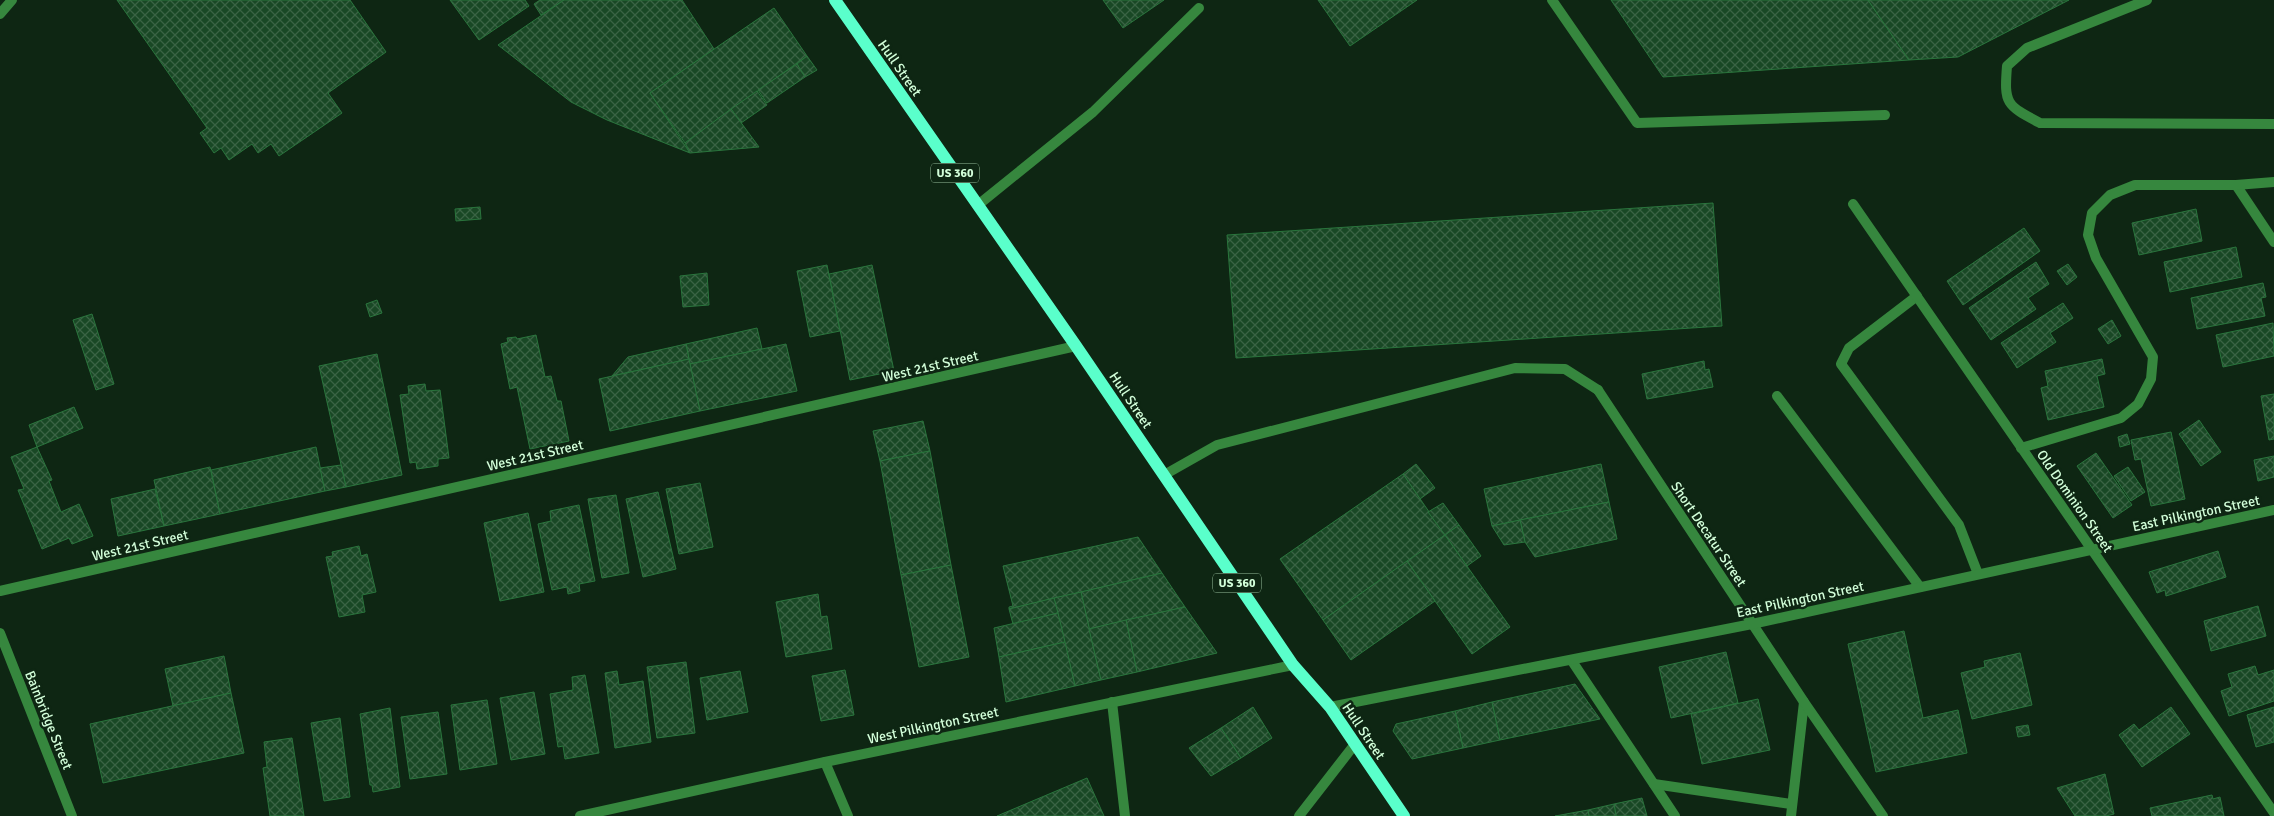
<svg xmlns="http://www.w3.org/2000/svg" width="2274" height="816" viewBox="0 0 2274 816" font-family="Signika,sans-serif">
  <defs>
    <pattern id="building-cross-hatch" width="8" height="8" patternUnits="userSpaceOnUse" patternTransform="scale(1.25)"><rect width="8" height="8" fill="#194825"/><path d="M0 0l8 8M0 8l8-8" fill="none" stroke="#3a6344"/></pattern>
  </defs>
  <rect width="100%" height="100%" fill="#0e2613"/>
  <g fill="url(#building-cross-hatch)" stroke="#2a753d">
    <polygon points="117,0 350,0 386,52 328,93 342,113 279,156 271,144 258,153 252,144 229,160 221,148 214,153 200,133 207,128"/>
    <polygon points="450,0 525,0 529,6 479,40"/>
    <polygon points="540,0 564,0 541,15 534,4"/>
    <polygon points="564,0 682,0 714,49 650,93 690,153 607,120 571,102 498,45"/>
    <polygon points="1103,0 1164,0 1123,28"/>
    <polygon points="1318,0 1417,0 1350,46"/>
    <polygon points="1611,0 1868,0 1909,60 1663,77"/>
    <polygon points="1868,0 2069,0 1958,57 1909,60"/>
    <polygon points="774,8 807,56 685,143 650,93"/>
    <polygon points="807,56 817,70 805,77 797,64"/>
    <polygon points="797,64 805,77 767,103 758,90"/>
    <polygon points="757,91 767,105 741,123 731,109"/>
    <polygon points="731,109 759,147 690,153 685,143"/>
    <polygon points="1713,203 1722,326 1236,358 1227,235"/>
    <polygon points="480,207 481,219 456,221 455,209"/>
    <polygon points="2196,209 2202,241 2139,255 2132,223"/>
    <polygon points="2024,228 2040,251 1963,305 1947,281"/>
    <polygon points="2236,247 2242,277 2170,292 2164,262"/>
    <polygon points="2036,262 2049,284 2028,298 2036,309 1991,340 1969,308"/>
    <polygon points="2068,264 2077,277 2067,285 2057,271"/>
    <polygon points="827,265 840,331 810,337 797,271"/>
    <polygon points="872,265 894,371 850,380 829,274"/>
    <polygon points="707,273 709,305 683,307 680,276"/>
    <polygon points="2263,283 2266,297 2261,298 2265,316 2197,329 2191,298"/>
    <polygon points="377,300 382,313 370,317 366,304"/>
    <polygon points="2063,303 2073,318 2050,333 2056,342 2017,368 2001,343"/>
    <polygon points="92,314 114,384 96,390 73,320"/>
    <polygon points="2112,320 2121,336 2108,344 2098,329"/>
    <polygon points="2273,323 2274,356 2223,367 2216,335"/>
    <polygon points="757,328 762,349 690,364 686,344"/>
    <polygon points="536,335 545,377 551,376 557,401 561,401 569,441 530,449 517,387 510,389 501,344 508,342 507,338 516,337 517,339"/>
    <polygon points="686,344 689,359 612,376 628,357"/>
    <polygon points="786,344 797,391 700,411 690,364"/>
    <polygon points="377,354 402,475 346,487 319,366"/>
    <polygon points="689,359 700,411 610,431 599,379"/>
    <polygon points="2102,359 2105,374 2097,376 2104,407 2048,420 2041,388 2048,386 2045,371"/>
    <polygon points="1704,361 1705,370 1709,369 1713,387 1647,399 1642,374"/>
    <polygon points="425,384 426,391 440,390 449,458 438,459 438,466 417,469 416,462 410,463 400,395 409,394 408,386"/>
    <polygon points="2274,394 2274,439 2269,440 2261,396"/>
    <polygon points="74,407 83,428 37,447 29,425"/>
    <polygon points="2199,420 2221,452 2201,466 2179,434"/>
    <polygon points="923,421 930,451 880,461 873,431"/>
    <polygon points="2171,432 2185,499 2151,506 2141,459 2135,460 2131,440"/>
    <polygon points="2127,434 2130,444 2120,447 2118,437"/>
    <polygon points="37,447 52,480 49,481 61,512 79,504 93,536 72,544 69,538 42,549 18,490 24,489 11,457"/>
    <polygon points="316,447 325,491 220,514 211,470"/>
    <polygon points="930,451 951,565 901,575 880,461"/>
    <polygon points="2096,453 2132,505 2113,518 2077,466"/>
    <polygon points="2274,456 2274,477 2258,481 2254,460"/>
    <polygon points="1416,464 1435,488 1420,499 1403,474"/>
    <polygon points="1601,464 1609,502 1492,526 1484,489"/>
    <polygon points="341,465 346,487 325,491 320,468"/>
    <polygon points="210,467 220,514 164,526 154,480"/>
    <polygon points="2128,467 2145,492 2131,501 2114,476"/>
    <polygon points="1403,474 1445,535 1323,620 1280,559"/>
    <polygon points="700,483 713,547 679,554 666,489"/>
    <polygon points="155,489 164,526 118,536 111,499"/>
    <polygon points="658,492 676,569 643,577 626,499"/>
    <polygon points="616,495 629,573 602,578 588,499"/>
    <polygon points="1609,502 1617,539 1535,557 1525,542 1520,520"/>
    <polygon points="1443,503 1459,525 1445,535 1428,512"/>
    <polygon points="579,505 595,581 579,584 580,591 568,594 567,587 552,590 538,524 551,521 550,511"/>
    <polygon points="528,513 544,592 500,601 484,523"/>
    <polygon points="1520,520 1525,542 1504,545 1492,526"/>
    <polygon points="1459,525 1481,556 1467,566 1445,535"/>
    <polygon points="1445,535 1510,627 1472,654 1407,561"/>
    <polygon points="1138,537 1162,573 1009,609 1009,607 1013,606 1003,566"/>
    <polygon points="359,546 361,556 367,554 376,592 362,595 365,612 339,617 326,557 333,556 332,552"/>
    <polygon points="2218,551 2226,577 2166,596 2165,590 2157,593 2149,572"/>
    <polygon points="1407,561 1435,601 1351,660 1323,620"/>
    <polygon points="951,565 969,657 919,667 901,575"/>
    <polygon points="1162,573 1185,607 1089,629 1081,592"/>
    <polygon points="1081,592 1101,680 1075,686 1054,598"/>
    <polygon points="818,594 821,617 827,616 832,649 786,657 776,602"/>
    <polygon points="1054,598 1058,613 1013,624 1009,609"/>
    <polygon points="2258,606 2266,636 2211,651 2204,621"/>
    <polygon points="1185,607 1217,653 1137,672 1126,620"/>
    <polygon points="1058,613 1065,642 999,657 994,628"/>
    <polygon points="1126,620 1137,672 1101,680 1089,629"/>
    <polygon points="1904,631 1923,718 1958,710 1967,753 1876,772 1848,644"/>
    <polygon points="1065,642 1075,686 1006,702 999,657"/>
    <polygon points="1726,652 1738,703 1671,718 1659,667"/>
    <polygon points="2020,653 2032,705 1972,719 1961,673 1985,667 1984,661"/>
    <polygon points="224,656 231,693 173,706 165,669"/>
    <polygon points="686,662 695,733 657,738 647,667"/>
    <polygon points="2255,666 2258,675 2274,670 2274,701 2229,716 2221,691 2232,687 2228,674"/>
    <polygon points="845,670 854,715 821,721 812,676"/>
    <polygon points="617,671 619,685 643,681 651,742 615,748 605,673"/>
    <polygon points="740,671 748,712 707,720 700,678"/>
    <polygon points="585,675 599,753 565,759 563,746 558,747 550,694 573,690 572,677"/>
    <polygon points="1575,684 1600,719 1500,740 1492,702"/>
    <polygon points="534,692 545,754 511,760 500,698"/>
    <polygon points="231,693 244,753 103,783 90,724"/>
    <polygon points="1758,699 1770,750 1702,764 1691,714"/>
    <polygon points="487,700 497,764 460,770 451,705"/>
    <polygon points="1492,702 1500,740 1463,748 1455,711"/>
    <polygon points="1253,707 1272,738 1241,758 1221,728"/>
    <polygon points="2171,707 2190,734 2142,767 2119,735 2134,724 2139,730"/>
    <polygon points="2274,707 2274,742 2256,747 2247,715"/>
    <polygon points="390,708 400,787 373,792 372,785 370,785 360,714"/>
    <polygon points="1455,711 1463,748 1412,759 1393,731 1396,724"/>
    <polygon points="438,712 447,774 410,779 401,717"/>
    <polygon points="340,718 350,797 324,801 311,723"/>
    <polygon points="2028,725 2030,735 2018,737 2016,727"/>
    <polygon points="1221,728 1241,758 1211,776 1189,748"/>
    <polygon points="292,738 304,816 270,816 263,768 267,767 264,742"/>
    <polygon points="2105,774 2114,814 2106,816 2075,816 2057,788"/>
    <polygon points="1087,778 1104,816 997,816"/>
    <polygon points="2212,795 2213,799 2220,797 2224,816 2152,816 2150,808"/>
    <polygon points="1642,798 1647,816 1616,816 1614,804"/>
    <polygon points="1614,804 1616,816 1589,816 1588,810"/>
    <polygon points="1588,810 1589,816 1555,816"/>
  </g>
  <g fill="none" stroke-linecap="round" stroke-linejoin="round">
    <g stroke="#36873e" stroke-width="10">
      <polyline points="1552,0 1637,123 1885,115"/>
      <path d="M2147 0 2027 48 2007 66C2004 104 2006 105 2040 123L2274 124"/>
      <polyline points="0,14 12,0"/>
      <polyline points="978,205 1093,112 1199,8"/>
      <polyline points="1917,296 1849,348 1841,364 1959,525 1978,574"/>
      <polyline points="1164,475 1217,445 1515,368 1565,369 1598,390"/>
      <polyline points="1572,661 1675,816"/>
      <polyline points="1112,702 1125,816"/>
      <polyline points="1654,784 1791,804"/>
      <polyline points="1299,816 1355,744"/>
      <polyline points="1791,816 1804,702"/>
    </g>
    <g stroke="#36873e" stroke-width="10">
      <polyline points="2236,185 2274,242"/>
      <polyline points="1853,204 2274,813"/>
      <polyline points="1598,390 1804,702 1883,816"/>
      <polyline points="1777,396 1920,587"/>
      <polyline points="2021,448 2121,418 2138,404 2151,379 2153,357 2096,258 2088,235 2092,213 2110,195 2135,185 2236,185 2274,182"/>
      <polyline points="0,591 1076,346"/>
      <polyline points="1330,707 1752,624 2274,510"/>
      <polyline points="825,762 848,816"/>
      <polyline points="580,816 825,762 1293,665"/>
    </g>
    <polyline stroke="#36873e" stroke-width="10" points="0,633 72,816"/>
    <polyline stroke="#5affcb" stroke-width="12" points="835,0 1076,346 1293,665 1330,707 1404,816"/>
  </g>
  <g text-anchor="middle" stroke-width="5" stroke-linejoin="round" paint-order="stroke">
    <g fill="#0e2613" stroke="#98be9e" stroke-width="1">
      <rect x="931" y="163.5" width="48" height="19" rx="4"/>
      <rect x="1213" y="573.5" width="48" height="19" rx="4"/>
    </g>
    <g font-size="12" font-weight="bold" fill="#d3ffda">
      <text x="955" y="177">US 360</text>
      <text x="1237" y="587">US 360</text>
    </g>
    <g font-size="14" fill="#d3ffda" stroke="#0e2613">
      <text transform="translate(900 68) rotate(55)" y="5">Hull Street</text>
      <text transform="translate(930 366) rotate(-13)" y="5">West 21st Street</text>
      <text transform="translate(1131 400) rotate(56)" y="5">Hull Street</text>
      <text transform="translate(535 455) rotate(-13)" y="5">West 21st Street</text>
      <text transform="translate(2075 501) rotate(55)" y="5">Old Dominion Street</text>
      <text transform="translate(2196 513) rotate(-12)" y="5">East Pilkington Street</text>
      <text transform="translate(1709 534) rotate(56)" y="5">Short Decatur Street</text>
      <text transform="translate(140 545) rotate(-13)" y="5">West 21st Street</text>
      <text transform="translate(1800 599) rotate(-12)" y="5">East Pilkington Street</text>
      <text transform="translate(49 720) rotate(68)" y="5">Bainbridge Street</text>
      <text transform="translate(933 725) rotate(-12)" y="5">West Pilkington Street</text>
      <text transform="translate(1364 731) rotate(56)" y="5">Hull Street</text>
    </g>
  </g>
</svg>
